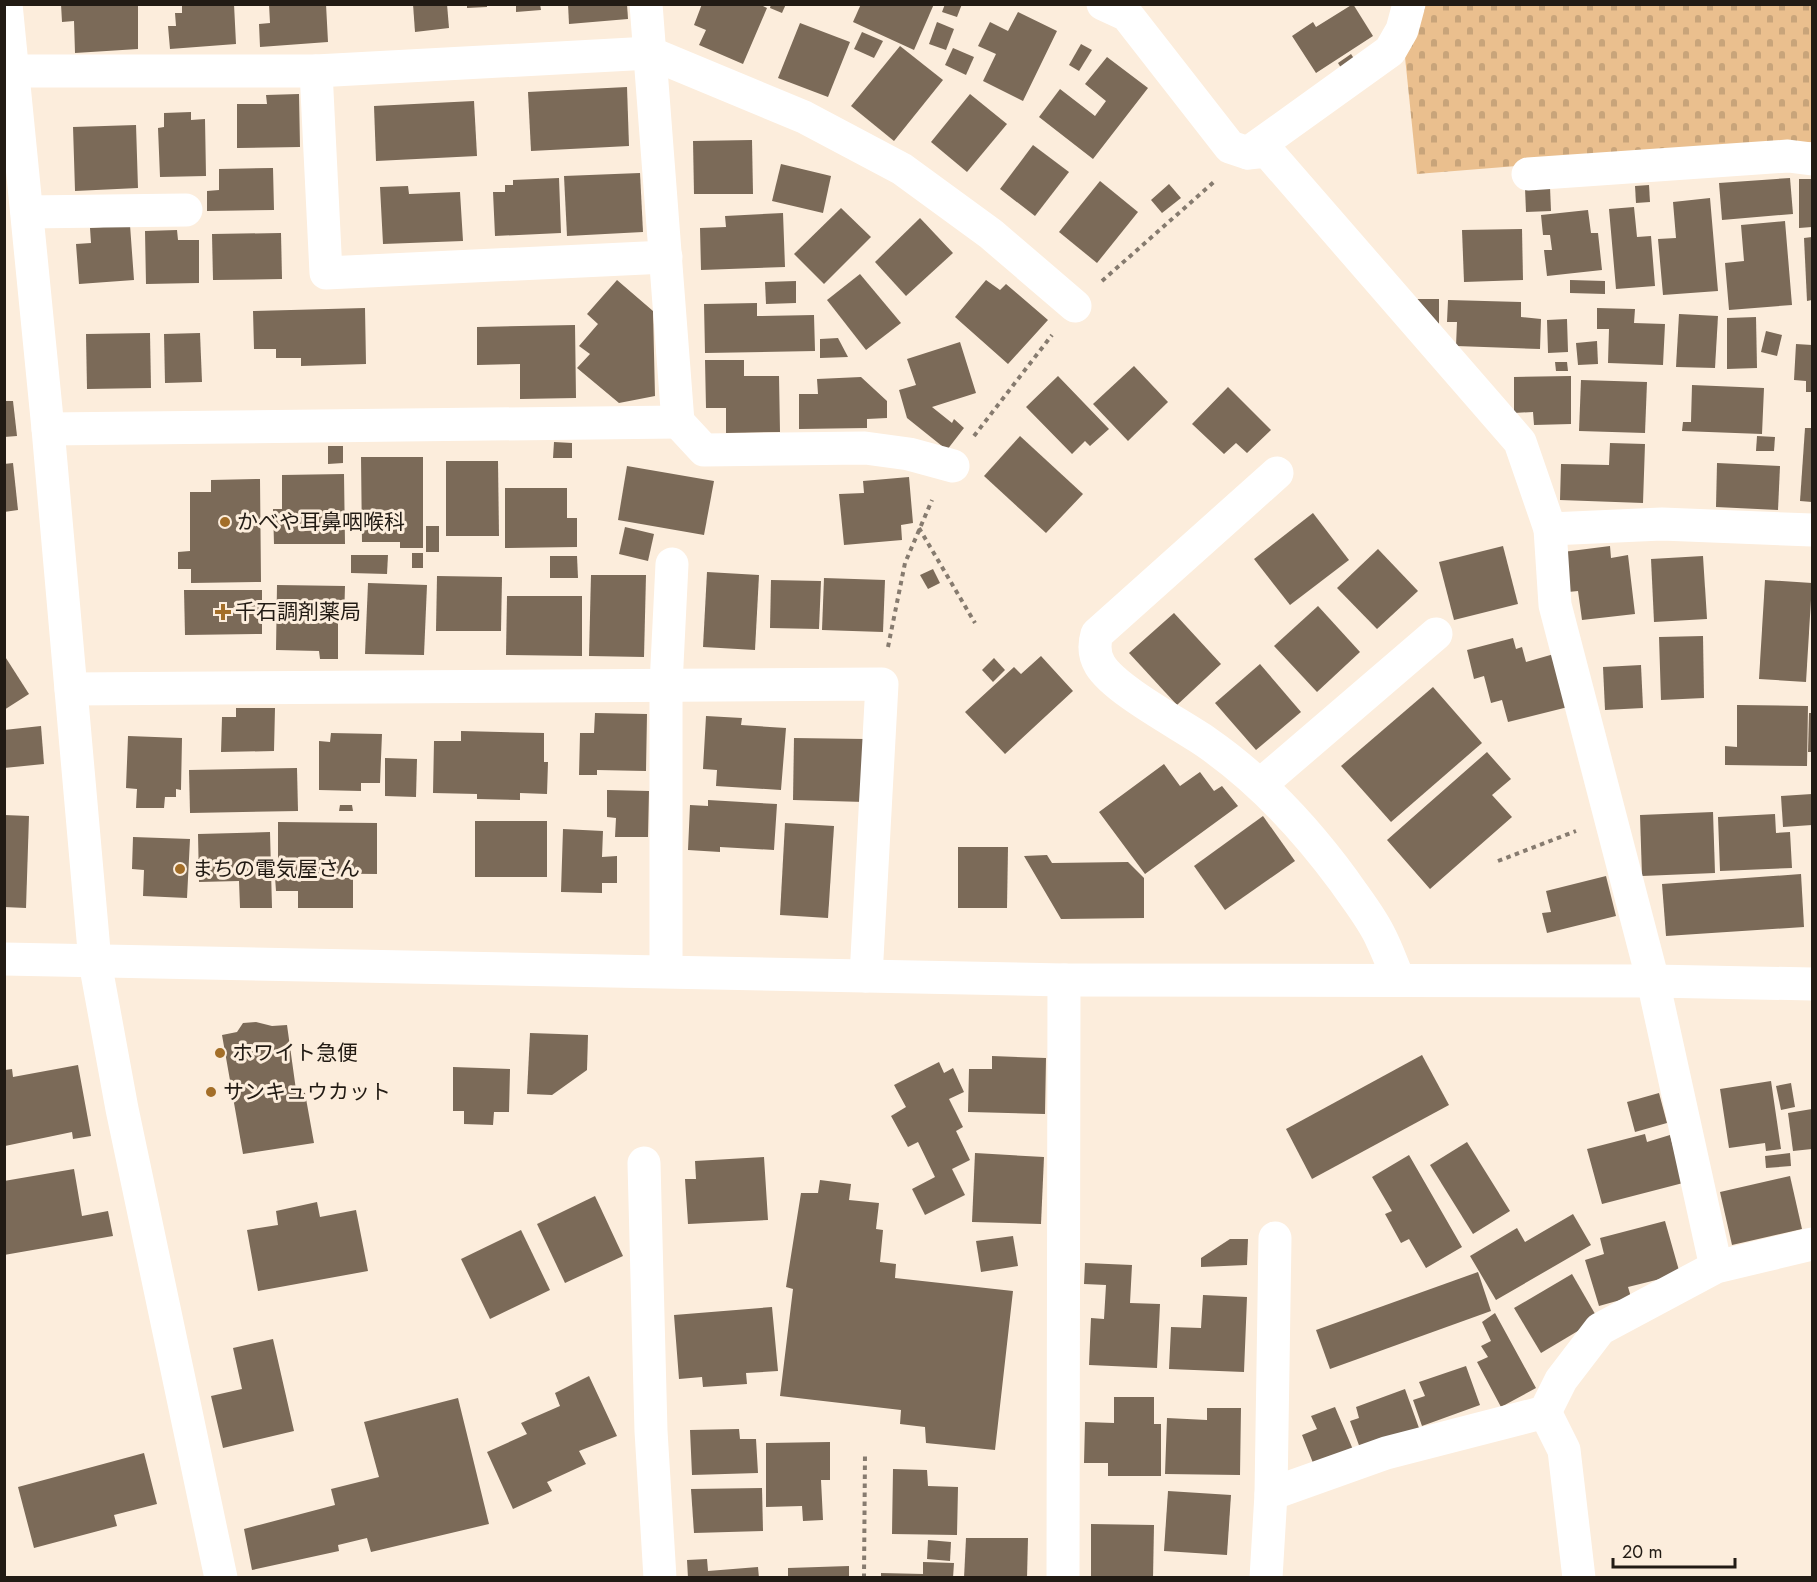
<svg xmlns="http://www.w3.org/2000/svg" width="1817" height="1582" viewBox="0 0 1817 1582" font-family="Jost,'Noto Sans JP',sans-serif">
  <defs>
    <pattern id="cemetery-stones" width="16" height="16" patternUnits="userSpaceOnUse" patternTransform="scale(1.5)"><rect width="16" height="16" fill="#eabf8e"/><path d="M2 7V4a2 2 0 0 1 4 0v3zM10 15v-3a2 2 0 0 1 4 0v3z" fill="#c8a47a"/></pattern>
  </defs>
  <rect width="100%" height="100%" fill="#fceddc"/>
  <polygon fill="url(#cemetery-stones)" points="1423,5 1812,5 1812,142 1417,174 1405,57"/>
  <g fill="#7b6a58">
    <polygon points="61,4 138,4 138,49 75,53 74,21 62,22"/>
    <polygon points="217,4 234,4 236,44 170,49 168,26 176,26 175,13 182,13 182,6"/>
    <polygon points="269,4 326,4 328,42 260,47 259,24 270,23"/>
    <polygon points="413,4 447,4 449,28 415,32"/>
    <polygon points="467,4 487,4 487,7 467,8"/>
    <polygon points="516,4 540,4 541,10 516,12"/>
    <polygon points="568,4 627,4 628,19 569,24"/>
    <polygon points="702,4 759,4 767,8 743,64 699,45 706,30 694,25"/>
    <polygon points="771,4 786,4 782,13 770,8"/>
    <polygon points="861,4 934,4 914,50 853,22"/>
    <polygon points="945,4 962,4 957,17 942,12"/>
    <polygon points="1353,4 1373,36 1316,73 1292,36 1313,22 1316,27"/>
    <polygon points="1018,12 1057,31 1023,101 983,81 996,54 978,46 990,22 1008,31"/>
    <polygon points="937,22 954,29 946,50 929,44"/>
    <polygon points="800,23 850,42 828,97 778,78"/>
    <polygon points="862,32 883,41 874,58 854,49"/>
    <polygon points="1081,44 1092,50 1079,71 1069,65"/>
    <polygon points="900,46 943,80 894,141 851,106"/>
    <polygon points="953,48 974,57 966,75 945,65"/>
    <polygon points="1351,54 1357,63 1343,71 1338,63"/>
    <polygon points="1107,57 1148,88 1093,159 1039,117 1060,89 1095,116 1106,101 1085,84"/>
    <polygon points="627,87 629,146 531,151 528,92"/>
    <polygon points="299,94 300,147 237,148 237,104 267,104 266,95"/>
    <polygon points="970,94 1007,124 967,172 931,142"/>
    <polygon points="474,101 477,156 376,161 374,106"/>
    <polygon points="191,112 191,120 205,119 206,176 160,177 158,128 164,127 164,113"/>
    <polygon points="136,125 138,188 75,191 73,127"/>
    <polygon points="752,140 753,194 694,194 693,141"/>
    <polygon points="1033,145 1069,172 1035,216 1000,189"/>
    <polygon points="781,164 831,176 823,213 772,201"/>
    <polygon points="273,168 274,210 207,211 207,191 219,190 219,169"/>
    <polygon points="640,173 643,232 567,236 564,176"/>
    <polygon points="559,178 561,233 495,236 493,192 505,192 505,185 513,185 513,180"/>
    <polygon points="1790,178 1793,214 1722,220 1719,183"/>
    <polygon points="1799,179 1812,179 1812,227 1799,228"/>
    <polygon points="1100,181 1138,212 1097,263 1059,232"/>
    <polygon points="1169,184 1181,198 1162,213 1151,200"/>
    <polygon points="1649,185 1650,202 1636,203 1635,186"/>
    <polygon points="408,186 409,194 460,192 463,241 383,244 380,187"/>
    <polygon points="1550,187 1551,211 1526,212 1525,188"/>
    <polygon points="1710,198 1718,291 1663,295 1658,239 1676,238 1673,202"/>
    <polygon points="1634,207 1637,237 1651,236 1655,286 1616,289 1609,209"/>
    <polygon points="841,208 871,237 824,284 794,254"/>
    <polygon points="1588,210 1591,233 1598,233 1602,270 1547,276 1544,250 1552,250 1550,235 1543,235 1541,215"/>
    <polygon points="783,213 785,267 701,270 700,228 726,227 725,216"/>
    <polygon points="920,218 953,253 906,296 875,262"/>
    <polygon points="1785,221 1792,305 1729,310 1725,263 1744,261 1741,225"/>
    <polygon points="130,225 134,280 79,284 76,244 91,243 90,228"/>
    <polygon points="1522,229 1523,280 1464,282 1462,230"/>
    <polygon points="177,230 178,240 199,240 199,283 146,284 145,231"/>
    <polygon points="281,233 282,279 213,280 212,234"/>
    <polygon points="1812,237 1812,300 1807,301 1804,238"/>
    <polygon points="860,274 901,323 866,350 827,300"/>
    <polygon points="617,280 653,311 655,396 619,403 577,368 590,354 579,346 598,324 587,314"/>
    <polygon points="986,280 1000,290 1006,284 1048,320 1008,364 955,317"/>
    <polygon points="1570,280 1605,281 1605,294 1570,293"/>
    <polygon points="796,281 796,303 766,304 765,282"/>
    <polygon points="1413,299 1439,299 1439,330"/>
    <polygon points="1448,300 1521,302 1521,317 1541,319 1540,349 1456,346 1457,322 1447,322"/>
    <polygon points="757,303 757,316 814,315 815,351 705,353 704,304"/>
    <polygon points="365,308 366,364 301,366 301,358 276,358 276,349 254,349 253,311"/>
    <polygon points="1597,308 1635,309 1634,323 1665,324 1663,365 1608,363 1609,329 1597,329"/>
    <polygon points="1679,314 1718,316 1715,368 1676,367"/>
    <polygon points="1756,317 1757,368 1727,369 1727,318"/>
    <polygon points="1567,319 1568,352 1548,353 1547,320"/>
    <polygon points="575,325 576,398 520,399 520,364 477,365 477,327"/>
    <polygon points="1766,331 1782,335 1777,356 1761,352"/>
    <polygon points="150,333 151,388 87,389 86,334"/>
    <polygon points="200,333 202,382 165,383 164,334"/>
    <polygon points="838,338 848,357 820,358 820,339"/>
    <polygon points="1597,341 1598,364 1578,365 1576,343"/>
    <polygon points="960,342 976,393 932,407 952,423 954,419 964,428 947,450 907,418 899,390 916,385 907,359"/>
    <polygon points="1796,344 1812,345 1812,392 1806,392 1806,381 1794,380"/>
    <polygon points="705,360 744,360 744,376 779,376 780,432 726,433 726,408 706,408"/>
    <polygon points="1555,362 1567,362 1568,371 1556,371"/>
    <polygon points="1134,366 1168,402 1128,441 1093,404"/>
    <polygon points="1058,376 1109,429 1090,446 1085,441 1072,454 1026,407"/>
    <polygon points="1571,376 1571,424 1534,425 1533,412 1514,413 1514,377"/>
    <polygon points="861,377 887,401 887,418 867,419 867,428 799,429 799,394 818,394 817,379"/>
    <polygon points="1581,380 1647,382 1645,433 1579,431"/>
    <polygon points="1692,385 1764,388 1762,434 1682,431 1683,422 1691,422"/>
    <polygon points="1228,387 1271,430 1247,453 1236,443 1224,454 1192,424"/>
    <polygon points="4,401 13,401 17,436 4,437"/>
    <polygon points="1805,428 1812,428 1812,502 1800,501"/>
    <polygon points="1020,436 1083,494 1046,533 984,476"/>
    <polygon points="1757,436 1775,437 1774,451 1756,451"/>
    <polygon points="554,442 572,443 572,458 553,458"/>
    <polygon points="1610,443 1645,444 1643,503 1560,500 1561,464 1609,465"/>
    <polygon points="328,446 343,446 343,463 328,464"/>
    <polygon points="361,457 423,457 423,548 400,548 400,542 362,542"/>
    <polygon points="446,461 498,461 499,536 446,536"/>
    <polygon points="13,463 18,510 4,512 4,464"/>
    <polygon points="1717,463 1780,466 1778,510 1716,507"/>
    <polygon points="627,466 714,481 704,535 618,520"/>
    <polygon points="344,474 345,544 274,544 273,509 282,509 282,475"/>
    <polygon points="909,477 913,523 901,525 902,540 844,545 839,494 864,493 863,481"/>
    <polygon points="260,479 261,582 191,583 191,569 178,569 178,552 190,551 190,492 211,492 211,480"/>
    <polygon points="505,488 567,488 567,518 577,518 577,547 505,548"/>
    <polygon points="1313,513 1349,560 1290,605 1254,559"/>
    <rect x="426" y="526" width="13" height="26"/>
    <polygon points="625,527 654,534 648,561 619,554"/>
    <polygon points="1503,546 1518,604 1454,620 1439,562"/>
    <polygon points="1610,546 1611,558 1628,555 1635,614 1582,620 1578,591 1568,592 1563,552"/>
    <polygon points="1378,549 1418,591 1377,629 1337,588"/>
    <rect x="412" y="553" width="11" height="15"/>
    <polygon points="351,555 388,555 387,574 351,573"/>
    <polygon points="550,556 577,556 578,578 550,578"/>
    <polygon points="1703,556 1707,619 1654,622 1651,559"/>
    <polygon points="933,569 940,583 928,589 920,575"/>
    <polygon points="707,572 759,575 755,650 703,647"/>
    <polygon points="591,575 646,575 644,657 589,656"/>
    <polygon points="437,576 502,577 501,631 436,631"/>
    <polygon points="824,578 885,580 883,632 822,630"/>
    <polygon points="771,580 821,581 819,629 770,628"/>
    <polygon points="1765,580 1812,583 1806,682 1759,679"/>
    <polygon points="368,583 427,585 424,655 365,654"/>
    <polygon points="277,585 345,586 344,621 338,621 338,659 320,659 319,651 276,650"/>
    <polygon points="184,590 262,590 262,634 185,635"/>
    <polygon points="507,596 582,596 582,656 506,655"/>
    <polygon points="1318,606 1360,652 1317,692 1274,646"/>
    <polygon points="1174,613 1221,664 1177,705 1129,653"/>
    <polygon points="1703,636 1704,698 1661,700 1659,637"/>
    <polygon points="1513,638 1516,649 1522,647 1526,662 1554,654 1568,707 1508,722 1502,700 1491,703 1484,676 1474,679 1467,650"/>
    <polygon points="4,655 29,694 4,710"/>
    <polygon points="1041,656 1073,691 1005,754 965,712 1014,667 1021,674"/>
    <polygon points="994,658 1005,670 993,682 982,670"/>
    <polygon points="1260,664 1301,712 1256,750 1215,703"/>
    <polygon points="1641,665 1643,708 1605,710 1603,667"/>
    <polygon points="1433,687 1482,743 1391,822 1341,766"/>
    <polygon points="1737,705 1808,706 1807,766 1725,765 1725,746 1737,747"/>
    <polygon points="236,708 275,708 274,751 221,752 222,717 236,717"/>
    <polygon points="595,713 647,714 646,771 597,770 597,775 579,775 580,733 594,733"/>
    <polygon points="1809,713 1812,713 1812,752 1808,752"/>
    <polygon points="706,716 742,718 741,725 786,728 781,790 716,786 717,770 703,769"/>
    <polygon points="41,726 44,764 4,768 4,730"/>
    <polygon points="461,731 544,733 544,762 548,762 547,794 520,793 520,800 477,799 477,794 433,793 434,741 461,741"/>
    <polygon points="331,733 382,734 380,783 361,783 361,791 319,790 319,741 330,742"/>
    <polygon points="128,736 182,738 181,790 176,789 176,797 165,797 164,808 136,808 137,789 126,788"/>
    <polygon points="794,738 866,739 865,802 793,800"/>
    <polygon points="1487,752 1511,779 1492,795 1512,817 1430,889 1387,840"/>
    <polygon points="385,758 417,759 416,797 385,796"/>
    <polygon points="1164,764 1180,786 1200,772 1214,791 1222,786 1238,806 1145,874 1099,812"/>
    <polygon points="297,768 298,811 190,813 189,770"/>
    <polygon points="607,790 649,791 648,837 615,837 616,818 607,817"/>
    <polygon points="1812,794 1812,825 1783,827 1781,796"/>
    <polygon points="708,800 777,804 774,850 720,847 720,852 688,850 690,805 708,806"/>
    <polygon points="340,805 352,805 353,811 339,811"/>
    <polygon points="1713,812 1715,873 1642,876 1640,815"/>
    <polygon points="1775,814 1776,833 1790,832 1792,868 1720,871 1718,817"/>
    <polygon points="4,815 29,816 26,908 4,907"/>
    <polygon points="1263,816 1295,861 1225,910 1194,866"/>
    <rect x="475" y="821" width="72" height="56"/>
    <polygon points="278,822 377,823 377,874 278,873"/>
    <polygon points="785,823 834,826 828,918 780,915"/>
    <polygon points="563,829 603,831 602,857 617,856 617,883 602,883 602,893 561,892"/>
    <polygon points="270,832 272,908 240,908 239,881 199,882 198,834"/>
    <polygon points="133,837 190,839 187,898 143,896 144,870 132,869"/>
    <polygon points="958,847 1008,847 1007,908 958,908"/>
    <polygon points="1047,855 1052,863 1128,862 1144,878 1144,918 1061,919 1024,856"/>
    <polygon points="1801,874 1804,927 1666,936 1662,884"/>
    <polygon points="1606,876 1616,916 1547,933 1542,913 1551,912 1546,891"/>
    <polygon points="275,877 353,878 353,908 298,908 298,891 276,891"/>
    <polygon points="256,1022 272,1026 287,1025 296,1090 305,1093 314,1143 243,1154 222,1035 237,1032 243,1023"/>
    <polygon points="530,1033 588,1035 587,1070 552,1095 527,1094"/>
    <polygon points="1422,1055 1449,1105 1312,1179 1286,1129"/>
    <polygon points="992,1056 1046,1058 1045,1114 968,1112 969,1069 992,1069"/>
    <polygon points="939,1062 944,1073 953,1068 964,1092 949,1099 963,1127 956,1131 970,1160 952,1169 965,1195 925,1215 912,1189 935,1177 918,1142 908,1147 891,1116 906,1107 894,1085"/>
    <polygon points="78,1065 91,1136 73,1139 72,1132 5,1146 5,1070 12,1069 13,1077"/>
    <polygon points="453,1067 510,1069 509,1112 494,1112 493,1125 464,1124 464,1111 453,1111"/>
    <polygon points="1771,1081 1781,1149 1766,1151 1765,1143 1729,1148 1720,1089"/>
    <polygon points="1791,1083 1795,1107 1781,1110 1776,1086"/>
    <polygon points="1659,1093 1667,1123 1635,1132 1627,1102"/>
    <polygon points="1812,1109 1812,1149 1793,1151 1788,1113"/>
    <polygon points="1645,1134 1647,1142 1670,1135 1683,1183 1602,1204 1587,1149"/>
    <polygon points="1467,1142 1510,1211 1473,1234 1430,1165"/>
    <polygon points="975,1153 1044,1157 1041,1224 972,1222"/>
    <polygon points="1790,1153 1791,1166 1766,1168 1765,1156"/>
    <polygon points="1409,1155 1462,1247 1426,1268 1409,1239 1401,1243 1385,1214 1392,1211 1372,1177"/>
    <polygon points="764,1157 768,1220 688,1224 685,1179 696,1179 695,1161"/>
    <polygon points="74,1169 82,1216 108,1211 113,1236 4,1255 4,1181"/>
    <polygon points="1790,1176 1802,1229 1732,1245 1720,1192"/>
    <polygon points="820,1180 851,1184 849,1200 879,1203 876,1229 883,1230 880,1262 896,1264 895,1278 1013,1291 995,1450 926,1443 925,1427 900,1424 901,1410 780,1396 793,1289 786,1287 801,1193 818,1193"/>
    <polygon points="595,1196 623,1256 565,1283 537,1224"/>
    <polygon points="317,1202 320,1217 356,1210 368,1271 258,1291 247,1230 278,1225 276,1211"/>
    <polygon points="1573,1214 1591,1245 1496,1300 1470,1256 1517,1228 1525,1242"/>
    <polygon points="1665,1221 1680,1274 1628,1287 1631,1297 1599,1306 1585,1260 1604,1254 1600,1238"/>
    <polygon points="521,1230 550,1290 490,1319 461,1259"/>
    <polygon points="1013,1236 1018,1266 981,1272 976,1241"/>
    <polygon points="1230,1239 1248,1239 1247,1265 1201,1267 1201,1258"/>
    <polygon points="1085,1263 1132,1265 1130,1303 1160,1304 1157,1368 1089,1365 1091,1318 1104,1319 1106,1285 1084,1284"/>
    <polygon points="1478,1272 1491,1311 1330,1369 1316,1330"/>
    <polygon points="1572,1274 1598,1319 1541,1353 1514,1308"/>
    <polygon points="1203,1295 1247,1297 1244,1372 1169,1369 1171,1327 1201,1328"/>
    <polygon points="772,1307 778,1371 746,1373 747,1384 703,1387 702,1377 679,1379 674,1315"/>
    <polygon points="1495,1313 1536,1388 1501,1407 1477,1362 1488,1357 1481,1346 1491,1341 1482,1322"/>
    <polygon points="273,1339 294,1431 223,1448 211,1396 242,1389 233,1348"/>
    <polygon points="1466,1366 1480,1405 1422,1426 1413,1400 1425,1396 1419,1382"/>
    <polygon points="589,1376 617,1436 579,1451 586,1464 547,1482 552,1491 513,1509 487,1452 527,1434 521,1423 560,1406 555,1393"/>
    <polygon points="1405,1389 1419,1428 1360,1448 1350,1421 1359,1418 1356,1407"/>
    <polygon points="1114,1397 1154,1397 1154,1424 1161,1424 1161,1476 1108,1476 1108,1463 1084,1463 1085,1422 1114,1423"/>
    <polygon points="458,1398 489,1524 371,1552 367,1538 338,1545 339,1551 252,1570 244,1529 335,1505 331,1489 379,1477 364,1422"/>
    <polygon points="1335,1407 1354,1452 1315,1468 1302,1435 1317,1429 1311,1416"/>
    <polygon points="1207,1408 1241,1408 1240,1475 1165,1474 1167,1418 1207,1420"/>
    <polygon points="739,1429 740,1439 756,1439 758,1473 692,1475 690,1430"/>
    <polygon points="830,1442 830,1480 821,1480 823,1520 803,1521 802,1506 766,1507 766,1443"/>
    <polygon points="144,1453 157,1504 114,1515 117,1526 34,1548 18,1487"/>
    <polygon points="893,1469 927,1470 928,1486 958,1487 957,1535 892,1534"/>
    <polygon points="762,1488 763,1531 694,1533 691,1489"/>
    <polygon points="1168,1491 1231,1495 1227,1555 1164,1551"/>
    <polygon points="1091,1524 1154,1525 1153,1578 1091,1578"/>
    <polygon points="966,1538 1028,1538 1027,1578 964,1578"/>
    <polygon points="928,1540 951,1542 950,1561 927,1559"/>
    <polygon points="707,1559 708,1571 758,1567 759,1578 688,1578 687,1560"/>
    <polygon points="923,1562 954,1563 953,1578 881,1578 881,1573 923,1574"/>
    <polygon points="849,1566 849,1578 788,1578 788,1568"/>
  </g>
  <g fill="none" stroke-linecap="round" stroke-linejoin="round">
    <g stroke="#867b6f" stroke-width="4" stroke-dasharray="4.5 4.5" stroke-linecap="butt">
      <polyline points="1102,281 1215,181"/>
      <polyline points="974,436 1052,335"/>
      <polyline points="919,528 975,623"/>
      <polyline points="888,647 905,563 932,500"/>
      <polyline points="1498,861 1576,831"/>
      <polyline points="864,1578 865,1453"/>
    </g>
    <g stroke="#fff" stroke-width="33">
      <polyline points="6,4 48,429 95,962 122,1109 221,1578"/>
      <polyline points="1103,4 1127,15 1230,147 1248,153 1267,151 1520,442 1550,529 1662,524 1812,530"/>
      <polyline points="12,71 316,71 650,53 804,117 902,169 991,234 1075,306"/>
      <polyline points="316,71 326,273 666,257"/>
      <polyline points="1248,153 1390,51 1402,30 1409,4"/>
      <polyline points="1528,174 1788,156 1812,159"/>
      <polyline points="27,212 186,210"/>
      <polyline points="678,422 704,450 865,448 909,454 953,466"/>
      <polyline points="48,429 678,422 646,4"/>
      <path d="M1277 473 1097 634C1094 644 1094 655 1100 665 1115 690 1180 724 1206 742 1261 780 1305 828 1344 881 1357 900 1372 918 1381 938 1388 952 1393 967 1399 980"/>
      <polyline points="1550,529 1555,605 1653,981 1716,1267"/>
      <polyline points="71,689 882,684 866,976"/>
      <polyline points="1260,785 1436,634"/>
      <polyline points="666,971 666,685 672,564"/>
      <polyline points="644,1163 651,1431 660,1578"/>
      <polyline points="1545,1412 1564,1450 1579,1578"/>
      <polyline points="1271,1494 1386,1453 1545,1412 1561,1380 1600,1329 1716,1267 1812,1244"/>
      <polyline points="1063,1578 1064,980"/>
      <polyline points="1266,1578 1271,1494 1275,1238"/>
    </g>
    <polyline stroke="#fff" stroke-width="33" points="4,959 1064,980 1653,981 1812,984"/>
  </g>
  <g fill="#a36e28" stroke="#fceddc" stroke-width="2">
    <circle cx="225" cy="522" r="6"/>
    <path d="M220 603h6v6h6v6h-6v6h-6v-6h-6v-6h6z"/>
    <circle cx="180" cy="869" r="6"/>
    <circle cx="220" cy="1053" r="6"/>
    <circle cx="211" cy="1092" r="6"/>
  </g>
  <g text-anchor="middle" stroke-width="6" stroke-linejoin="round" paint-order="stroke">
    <g font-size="21" fill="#221b14" stroke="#fceddc" text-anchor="start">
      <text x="237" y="529">かべや耳鼻咽喉科</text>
      <text x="235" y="619">千石調剤薬局</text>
      <text x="192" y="876">まちの電気屋さん</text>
      <text x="232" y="1060">ホワイト急便</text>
      <text x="223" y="1099">サンキュウカット</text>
    </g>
  </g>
  <rect width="1817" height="1582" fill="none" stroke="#221b14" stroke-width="12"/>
  <path d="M1613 1558v9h122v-9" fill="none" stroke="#221b14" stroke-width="3"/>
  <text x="1622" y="1558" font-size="18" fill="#221b14" stroke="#fceddc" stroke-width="4.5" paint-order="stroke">20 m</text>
</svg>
